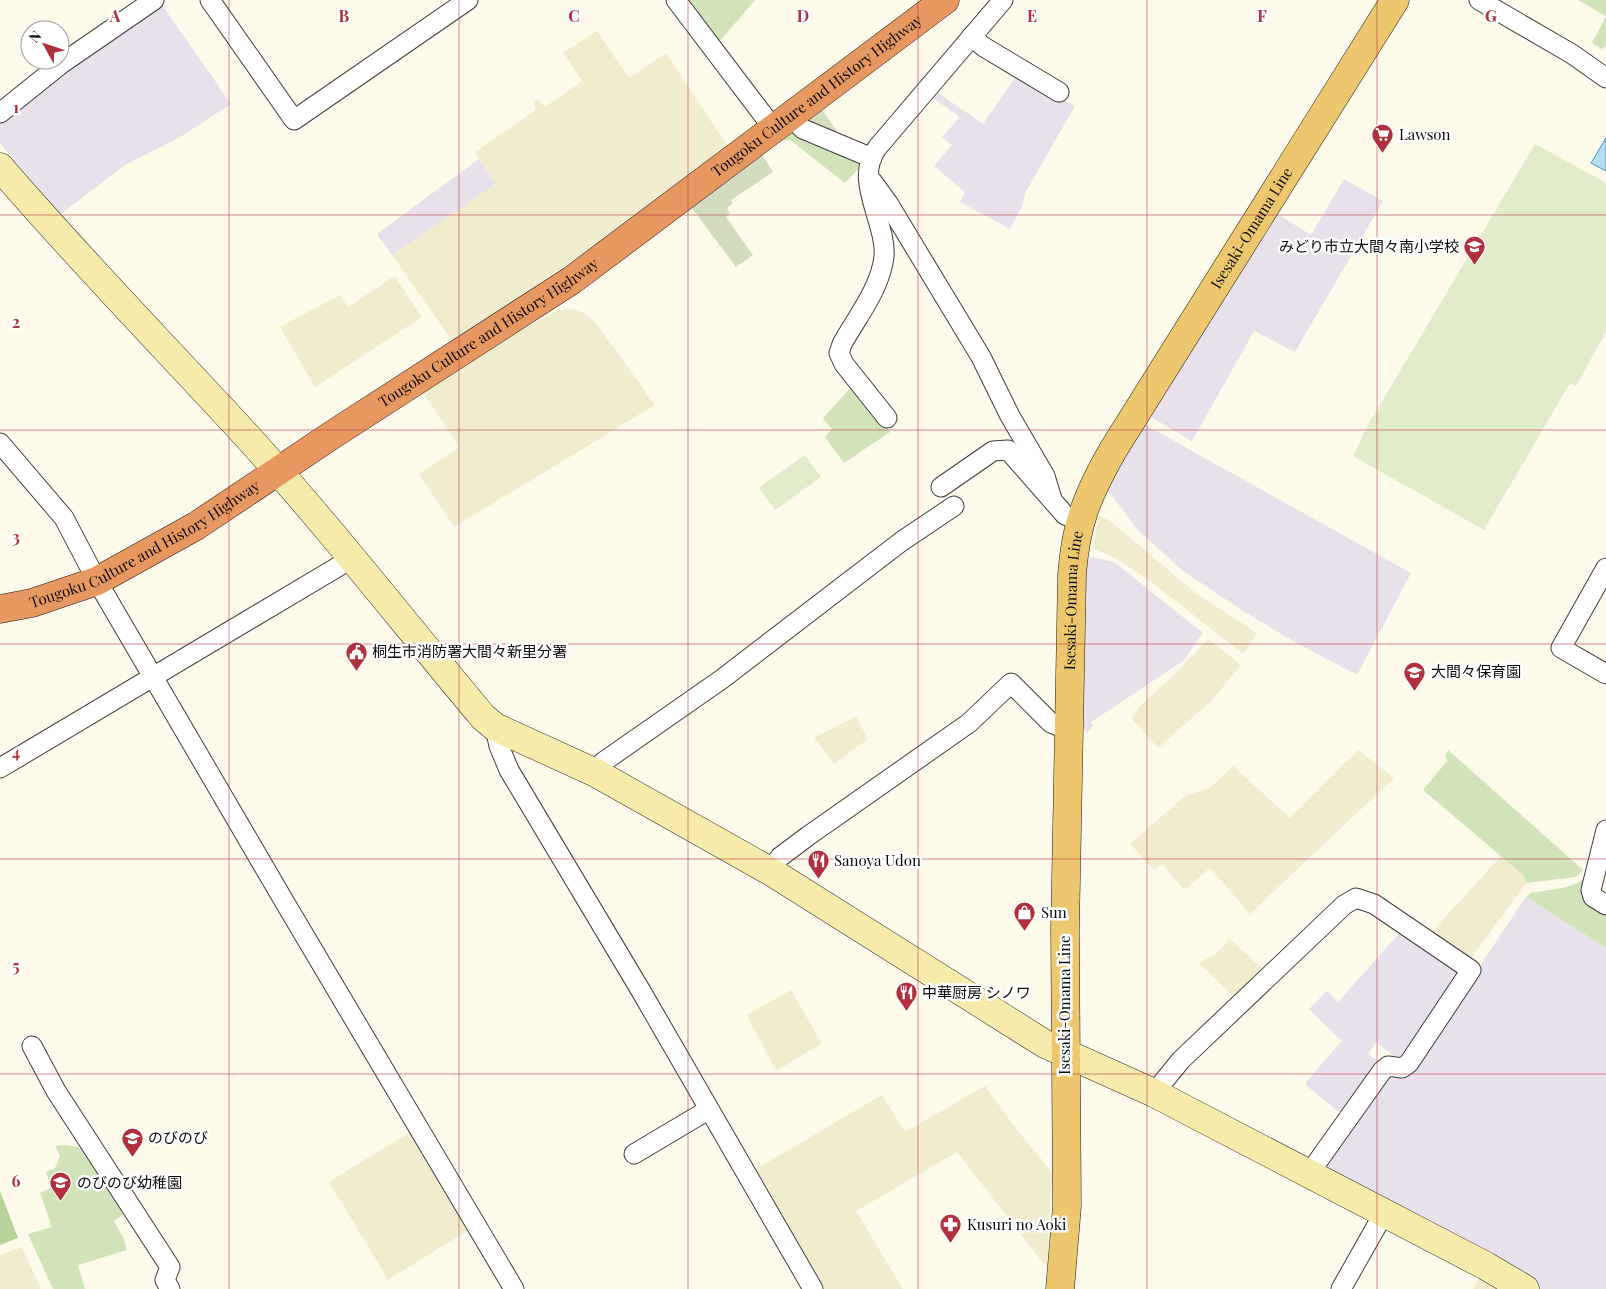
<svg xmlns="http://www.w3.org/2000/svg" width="1606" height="1289" viewBox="0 0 1606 1289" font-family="'Playfair Display','Noto Sans JP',serif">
  <rect width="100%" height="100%" fill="#fdf9eb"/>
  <g fill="#e8e0ea">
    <polygon points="162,5 231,104 177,139 125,165 61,214 0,143 0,123 64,70"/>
    <polygon points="1018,74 1075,106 1025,193 1023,204 1010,229 960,202 965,192 934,166 952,145 942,137 960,117 930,96 934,90 983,124"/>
    <polygon points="479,159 496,184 392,255 377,234"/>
    <polygon points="1344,179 1383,201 1295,352 1254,331 1192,441 1154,419 1149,415 1177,369 1181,367 1276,213 1311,235"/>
    <polygon points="1142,423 1411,573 1357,675 1298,644 1240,609 1183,571 1138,530 1106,488"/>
    <polygon points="1085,556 1114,562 1203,633 1183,661 1091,722 1093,725 1087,733 1082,727"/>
    <polygon points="1526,897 1606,948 1606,1289 1540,1289 1441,1234 1320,1173 1387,1073 1407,1075"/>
    <polygon points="1402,930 1462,975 1402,1059 1398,1059 1376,1042 1368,1054 1376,1060 1376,1065 1344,1111 1339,1112 1306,1085 1306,1082 1342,1041 1309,1009 1327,991 1338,1002"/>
  </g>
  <g fill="#f1ecce">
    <polygon points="597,31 629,78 666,53 728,147 593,247 452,341 392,255 496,184 475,152 536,110 533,102 538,99 545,107 582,81 563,53"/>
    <polygon points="395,276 422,317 315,387 280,327 340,295 348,307"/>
    <polygon points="571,309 585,313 597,324 655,405 454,527 419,474 459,447 422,391 465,362 556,311"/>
    <polygon points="1099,516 1109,520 1197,594 1257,633 1243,654 1149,580 1117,559 1093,548"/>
    <polygon points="1208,639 1241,665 1211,701 1158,748 1132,719 1139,707 1174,675"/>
    <polygon points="856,716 868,739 834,764 814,738"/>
    <polygon points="1358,750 1394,778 1250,914 1210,868 1187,888 1183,889 1163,864 1154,870 1130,844 1185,796 1210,788 1233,766 1290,818"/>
    <polygon points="1501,856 1523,875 1526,883 1470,960 1429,935"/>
    <polygon points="1230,939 1266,972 1236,999 1199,963 1217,953"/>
    <polygon points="791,990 822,1043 776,1071 747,1015"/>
    <polygon points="985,1086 1017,1130 1052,1172 1047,1265 1043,1263 957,1152 856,1211 903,1289 822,1289 753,1171 882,1095 905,1132"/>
    <polygon points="412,1131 470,1229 388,1280 329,1182"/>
    <polygon points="22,1247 41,1289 0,1289 0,1255"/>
    <polygon points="1481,1274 1507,1289 1473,1289"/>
  </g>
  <g fill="#d1e4b9">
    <polygon points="687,0 755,0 720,41 715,38"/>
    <polygon points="1578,0 1606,0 1606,46 1602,49 1592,43 1606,16"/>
    <polygon points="788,132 793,132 860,160 861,166 845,183 790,140 777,141"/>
    <polygon points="853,385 890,432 844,463 825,437 832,429 823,418"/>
    <polygon points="1448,750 1583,870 1576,877 1526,883 1523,875 1423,790 1448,760 1445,757"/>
    <path d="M1589 875 1581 896 1606 912V948L1526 897 1531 893C1552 889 1572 890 1589 875Z"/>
    <polygon points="67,1145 82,1148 124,1214 114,1221 123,1237 127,1250 78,1265 85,1289 53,1289 28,1234 52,1227 40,1193 51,1188 46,1172 55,1168 60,1156 55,1146"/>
  </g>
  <polygon fill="#b6d399" points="0,1191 18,1238 0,1245"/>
  <g fill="#d4dcbf">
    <polygon points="822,110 844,141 805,121"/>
    <polygon points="761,153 773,172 731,200 732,204 727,208 730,214 726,217 753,255 736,267 691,207"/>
  </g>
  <g fill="#e2ecca">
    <polygon points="1535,144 1606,183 1606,332 1576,386 1570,383 1484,530 1353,456 1368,425"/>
    <polygon points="805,455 821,477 775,510 759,488"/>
  </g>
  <polygon fill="#b5ddf0" stroke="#4394c0" points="1606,138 1606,171 1591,163"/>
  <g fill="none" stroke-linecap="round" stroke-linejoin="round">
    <defs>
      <g id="street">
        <polyline points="210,0 294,120 468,0"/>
        <polyline points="676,0 773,128"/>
        <polyline points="1479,0 1572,54 1606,78"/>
        <polyline points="971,37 984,47 1059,92"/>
        <polyline points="0,113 61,64 154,0"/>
        <polyline points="789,115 803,129 872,158"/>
        <polyline points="872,181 888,203 981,357 1010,416 1045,476 1052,499"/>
        <path d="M887 418 844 364 839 353 842 344C857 317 880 289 884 257 887 222 853 181 877 148L1003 0"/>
        <polyline points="0,443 64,518 97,581 284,901 514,1289"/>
        <polyline points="941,487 993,451 1008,450 1065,515 1079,520"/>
        <polyline points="1606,568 1561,648 1606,674"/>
        <polyline points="495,727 499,746 509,770 641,991 813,1289"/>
        <polyline points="0,768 351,559"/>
        <polyline points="596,773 603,762 722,679 902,541 954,506"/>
        <polyline points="1606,830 1591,890 1593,897 1606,905"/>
        <polyline points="770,871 780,857 808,836 969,723 1011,683 1051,723 1068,730"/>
        <polyline points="32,1046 56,1091 170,1267 165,1280 170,1289"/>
        <polyline points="1154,1093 1181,1060 1344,905 1356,898 1374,904 1471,970 1409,1063 1402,1068 1388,1066 1382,1071 1308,1175"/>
        <polyline points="634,1154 708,1110"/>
        <polyline points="1341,1289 1384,1213"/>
      </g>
      <path id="secondary" d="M0 167C79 259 163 345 245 434 328 525 404 623 483 717L495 727 596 773 770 871 1045 1044 1154 1093 1486 1266 1525 1289"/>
      <g id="primary">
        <path id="s1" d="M1060 1289 1067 1206 1065 930 1072 574C1076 522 1088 494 1113 450L1395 0"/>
      </g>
      <g id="highway">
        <path id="s2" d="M0 609 32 603 97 581 196 526 332 435 572 280 945 0"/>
      </g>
    </defs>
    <use href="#street" stroke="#3e3e3e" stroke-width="21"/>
    <use href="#secondary" stroke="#2d2d2d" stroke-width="29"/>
    <use href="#primary" stroke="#1c1c1c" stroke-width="29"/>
    <use href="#highway" stroke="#1c1c1c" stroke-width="29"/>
    <use href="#street" stroke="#fff" stroke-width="19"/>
    <use href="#secondary" stroke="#f7ebac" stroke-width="28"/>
    <use href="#primary" stroke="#ecc76d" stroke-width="28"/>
    <use href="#highway" stroke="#e79760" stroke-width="28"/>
  </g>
  <path fill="none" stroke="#ae313d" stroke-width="1" stroke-opacity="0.55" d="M229 0V1289M459 0V1289M688 0V1289M918 0V1289M1147 0V1289M1377 0V1289M0 215H1606M0 430H1606M0 644H1606M0 859H1606M0 1074H1606"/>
  <defs>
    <symbol id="supermarket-pin" viewBox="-11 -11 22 30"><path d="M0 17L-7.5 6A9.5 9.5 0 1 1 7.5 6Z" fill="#ae313d" stroke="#fff"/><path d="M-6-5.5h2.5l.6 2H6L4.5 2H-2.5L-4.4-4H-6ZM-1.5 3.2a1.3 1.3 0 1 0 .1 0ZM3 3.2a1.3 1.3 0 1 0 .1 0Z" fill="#fff"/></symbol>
    <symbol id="school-pin" viewBox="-11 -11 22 30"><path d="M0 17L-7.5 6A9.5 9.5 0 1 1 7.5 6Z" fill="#ae313d" stroke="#fff"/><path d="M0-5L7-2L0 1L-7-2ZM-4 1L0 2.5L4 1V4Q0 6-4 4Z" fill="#fff"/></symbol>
    <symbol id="civic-pin" viewBox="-11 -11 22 30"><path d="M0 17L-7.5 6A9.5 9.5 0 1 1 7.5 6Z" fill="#ae313d" stroke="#fff"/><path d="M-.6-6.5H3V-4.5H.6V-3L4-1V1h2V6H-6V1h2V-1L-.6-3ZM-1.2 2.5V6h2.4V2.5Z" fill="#fff"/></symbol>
    <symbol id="restaurant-pin" viewBox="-11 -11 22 30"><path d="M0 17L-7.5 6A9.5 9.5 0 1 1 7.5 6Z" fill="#ae313d" stroke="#fff"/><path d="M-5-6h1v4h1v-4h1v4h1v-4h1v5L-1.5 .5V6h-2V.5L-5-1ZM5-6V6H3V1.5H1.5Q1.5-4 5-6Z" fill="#fff"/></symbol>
    <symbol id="shop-pin" viewBox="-11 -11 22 30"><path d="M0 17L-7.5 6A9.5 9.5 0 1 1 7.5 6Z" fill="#ae313d" stroke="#fff"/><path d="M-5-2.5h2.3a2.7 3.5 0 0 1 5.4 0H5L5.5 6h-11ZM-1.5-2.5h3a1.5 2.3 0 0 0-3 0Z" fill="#fff"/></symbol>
    <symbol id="pharmacy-pin" viewBox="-11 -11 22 30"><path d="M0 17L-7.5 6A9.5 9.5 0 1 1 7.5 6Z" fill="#ae313d" stroke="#fff"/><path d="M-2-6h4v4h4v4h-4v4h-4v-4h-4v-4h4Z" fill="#fff"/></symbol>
  </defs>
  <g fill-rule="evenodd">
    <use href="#supermarket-pin" x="1370" y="122" width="25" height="34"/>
    <use href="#school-pin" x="1462" y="234" width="25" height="34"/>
    <use href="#civic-pin" x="344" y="640" width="25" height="34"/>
    <use href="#school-pin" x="1402" y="660" width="25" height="34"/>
    <use href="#restaurant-pin" x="806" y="848" width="25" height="34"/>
    <use href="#shop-pin" x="1012" y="900" width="25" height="34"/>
    <use href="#restaurant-pin" x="894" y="980" width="25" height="34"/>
    <use href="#school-pin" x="120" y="1126" width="25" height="34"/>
    <use href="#school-pin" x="48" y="1170" width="25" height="34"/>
    <use href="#pharmacy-pin" x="938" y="1212" width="25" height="34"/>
  </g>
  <g text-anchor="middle" stroke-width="5" stroke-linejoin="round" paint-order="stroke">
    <g font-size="15" fill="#0b0b0b" stroke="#fff">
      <text dy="5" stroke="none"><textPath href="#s2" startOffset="970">Tougoku Culture and History Highway</textPath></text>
      <text dy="5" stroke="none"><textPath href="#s1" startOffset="1109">Isesaki-Omama Line</textPath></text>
      <text dy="5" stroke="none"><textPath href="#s2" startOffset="565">Tougoku Culture and History Highway</textPath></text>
      <text dy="5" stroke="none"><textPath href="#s2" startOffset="160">Tougoku Culture and History Highway</textPath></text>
      <text dy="5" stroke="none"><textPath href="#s1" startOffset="689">Isesaki-Omama Line</textPath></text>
      <text transform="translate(1065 1005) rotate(-90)" y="5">Isesaki-Omama Line</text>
    </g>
    <g font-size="15" fill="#0b0b0b" stroke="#fff" text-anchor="start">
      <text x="1399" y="140">Lawson</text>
      <text x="1459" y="252" text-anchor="end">みどり市立大間々南小学校</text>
      <text x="372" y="657">桐生市消防署大間々新里分署</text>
      <text x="1431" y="677">大間々保育園</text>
      <text x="834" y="866">Sanoya Udon</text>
      <text x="1041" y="918">Sun</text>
      <text x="922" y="998">中華厨房 シノワ</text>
      <text x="148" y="1143">のびのび</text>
      <text x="77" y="1188">のびのび幼稚園</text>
      <text x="967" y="1230">Kusuri no Aoki</text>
    </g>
  </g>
  <g font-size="16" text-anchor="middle" font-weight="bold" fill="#ae313d" stroke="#fff" stroke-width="5" stroke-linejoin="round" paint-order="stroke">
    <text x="115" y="22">A</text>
    <text x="344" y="22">B</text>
    <text x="574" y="22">C</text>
    <text x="803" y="22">D</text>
    <text x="1032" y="22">E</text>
    <text x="1262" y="22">F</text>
    <text x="1491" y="22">G</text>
    <text x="16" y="113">1</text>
    <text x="16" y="328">2</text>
    <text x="16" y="543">3</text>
    <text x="16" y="758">4</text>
    <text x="16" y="972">5</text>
    <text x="16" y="1187">6</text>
  </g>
  <g transform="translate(45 45) rotate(310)"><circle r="24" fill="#ffffff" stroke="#9d9d9d"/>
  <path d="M0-4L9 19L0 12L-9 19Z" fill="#ae313d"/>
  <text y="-8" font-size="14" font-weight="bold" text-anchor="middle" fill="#0b0b0b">N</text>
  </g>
</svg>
